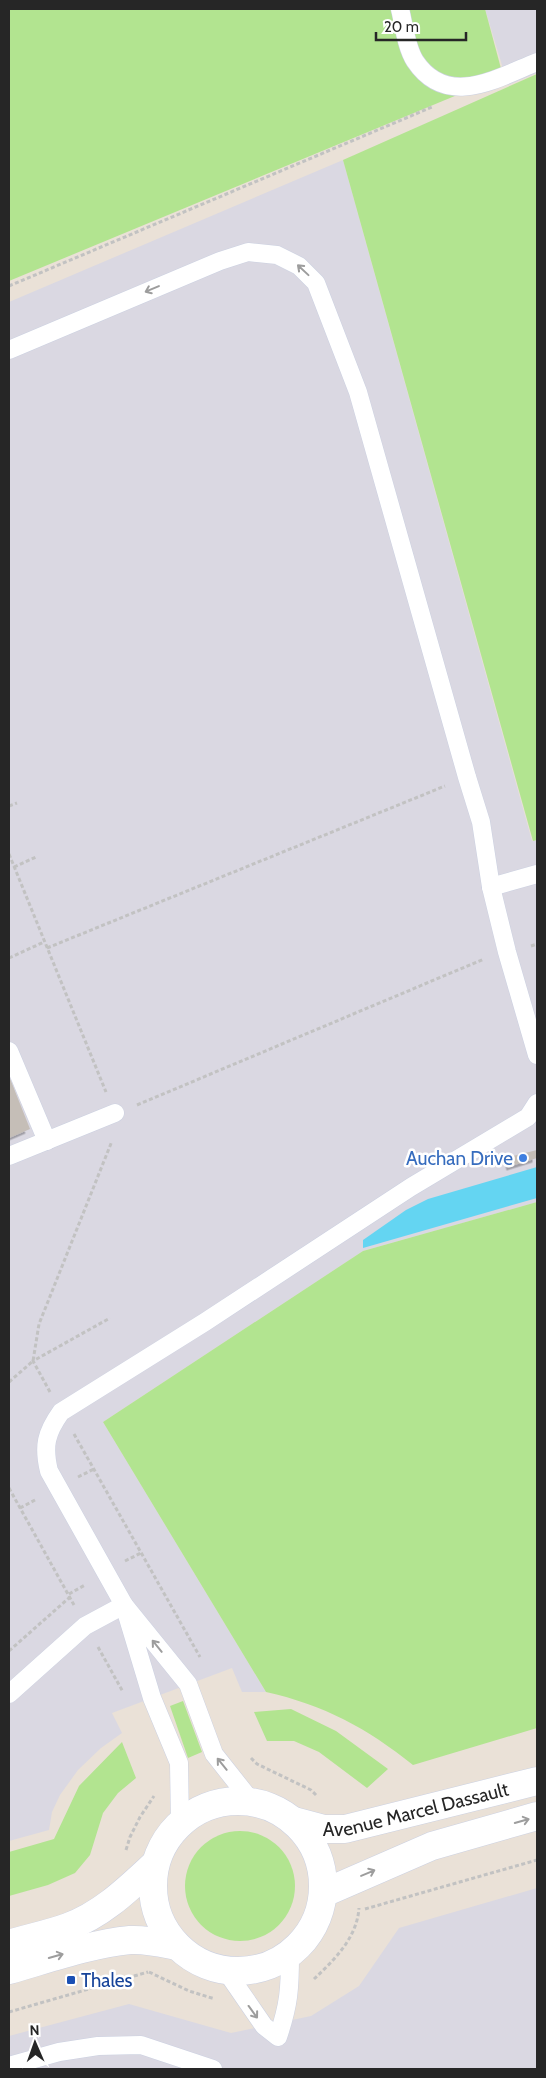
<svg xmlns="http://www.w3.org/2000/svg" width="546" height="2078" viewBox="0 0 546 2078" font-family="Cabin,sans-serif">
  <defs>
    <filter id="shadow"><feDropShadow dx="-4.5" dy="4.5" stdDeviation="0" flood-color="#0004"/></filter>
  </defs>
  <rect width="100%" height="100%" fill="#eae1d7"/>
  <g fill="#dad8e2">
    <polygon points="485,9 537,9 537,73 508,85"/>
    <polygon points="343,160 532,841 537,840 537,1202 363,1251 103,1422 266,1692 242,1692 232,1668 112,1713 122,1733 101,1748 78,1770 60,1795 52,1812 49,1830 9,1841 9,302"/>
    <polygon points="537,1888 537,2069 9,2069 9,2036 129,2004 231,2033 311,2016 359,1986 399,1928"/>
  </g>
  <g fill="#b2e490">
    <polygon points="9,9 485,9 503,76 9,281"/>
    <polygon points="537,74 537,840 533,841 343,160"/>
    <path d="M537 1202V1728L413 1765C367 1728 324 1705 266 1692L103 1422 363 1251Z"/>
    <polygon points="183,1701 202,1752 188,1758 170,1706"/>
    <polygon points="291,1709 336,1731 388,1769 367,1788 319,1752 294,1741 267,1741 254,1712"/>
    <polygon points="122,1742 136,1778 118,1793 103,1813 90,1855 75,1873 48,1885 9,1896 9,1852 54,1839 79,1786"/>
    <circle cx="240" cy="1886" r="55"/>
  </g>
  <polygon fill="#64d5f2" points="537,1167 537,1198 363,1248 363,1240 406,1210 428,1199"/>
  <g fill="#c5beb7" filter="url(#shadow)">
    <polygon points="9,1076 30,1129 9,1138"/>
    <polygon points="537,1150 537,1158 511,1166 509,1157"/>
  </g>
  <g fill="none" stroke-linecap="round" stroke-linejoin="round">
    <defs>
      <g id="lane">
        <path d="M400 9C404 25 406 47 415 61 447 109 497 78 537 62"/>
        <polyline points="9,350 220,261 248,252 277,255 299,266 316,283 358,392 467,777 481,822 491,887 507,952 537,1055"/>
        <polyline points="491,887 537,874"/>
        <polyline points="9,1051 47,1141"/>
        <polyline points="9,1156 115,1113"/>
        <path d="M9 1694 85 1626 124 1605 49 1471C43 1446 46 1433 61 1412L205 1322 411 1187 528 1117 537 1103"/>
        <polyline points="180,1823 179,1763 152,1698 124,1605 188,1684 214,1754 252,1802"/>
        <path d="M226 1971 264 2026 278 2037C289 2004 290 1989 290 1954"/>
        <polyline points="9,2066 59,2052 98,2046 141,2045 213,2069"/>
      </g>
      <g id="secondary">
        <circle cx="238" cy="1886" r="85"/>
        <path id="s1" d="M294 1821 324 1829H345L537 1781"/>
        <polyline points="324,1893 432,1846 537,1816"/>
        <path d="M9 1944C28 1938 49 1934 68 1927 103 1914 129 1888 155 1864"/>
        <path d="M9 1970C48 1959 90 1944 130 1940 146 1939 162 1943 177 1946"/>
      </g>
    </defs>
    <use href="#lane" stroke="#ccd1e1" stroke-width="19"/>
    <use href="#secondary" stroke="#ccd1e1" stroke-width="29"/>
    <g stroke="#c2c2c2" stroke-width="3" stroke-dasharray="4 2.5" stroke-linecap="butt">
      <polyline points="9,286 432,107"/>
      <polyline points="9,806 17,803"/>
      <polyline points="9,854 106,1092"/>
      <polyline points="14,867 36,857"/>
      <polyline points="531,946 537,944"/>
      <polyline points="47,948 445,786"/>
      <polyline points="9,958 44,942"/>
      <polyline points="137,1105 484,959"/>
      <polyline points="9,1382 33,1361 39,1324 112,1141"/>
      <polyline points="50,1392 33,1361 110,1318"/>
      <polyline points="74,1434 200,1657"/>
      <polyline points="78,1477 94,1469"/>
      <polyline points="9,1488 74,1605"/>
      <polyline points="20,1508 37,1499"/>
      <polyline points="125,1561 141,1553"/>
      <polyline points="69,1594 85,1585"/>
      <polyline points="98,1647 123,1692"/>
      <polyline points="9,1651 70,1597"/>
      <polyline points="251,1758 257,1764 311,1790 317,1796"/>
      <polyline points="126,1850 130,1837 140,1817 154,1796"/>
      <polyline points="365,1909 537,1860"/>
      <polyline points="149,1972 189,1991 215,1999"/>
      <path d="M314 1979C334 1960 357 1938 359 1908"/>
      <polyline points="9,2012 148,1972"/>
    </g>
    <use href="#lane" stroke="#fff" stroke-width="18"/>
    <use href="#secondary" stroke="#fff" stroke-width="28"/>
  </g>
  <defs><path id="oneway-shaft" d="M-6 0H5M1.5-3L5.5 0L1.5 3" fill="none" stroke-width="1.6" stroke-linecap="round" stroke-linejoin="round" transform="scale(1.25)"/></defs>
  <g stroke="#9d9d9d">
    <use href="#oneway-shaft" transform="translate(303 270) rotate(-137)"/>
    <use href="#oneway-shaft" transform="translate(152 289) rotate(157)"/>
    <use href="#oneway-shaft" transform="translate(157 1646) rotate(-129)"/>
    <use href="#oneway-shaft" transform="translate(222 1764) rotate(-129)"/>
    <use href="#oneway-shaft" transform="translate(522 1821) rotate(-16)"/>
    <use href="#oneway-shaft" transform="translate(368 1873) rotate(-23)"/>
    <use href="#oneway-shaft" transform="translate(56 1956) rotate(-16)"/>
    <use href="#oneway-shaft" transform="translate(253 2012) rotate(54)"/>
  </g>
  <circle fill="#3f7fe0" stroke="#fff" stroke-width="2" cx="523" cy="1158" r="5"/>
  <rect fill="#1a4fb4" stroke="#fff" stroke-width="2" x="66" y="1975" width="10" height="10" rx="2.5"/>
  <g text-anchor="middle" stroke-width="5" stroke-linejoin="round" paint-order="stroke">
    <g font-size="19" fill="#366cbe" stroke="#fff" text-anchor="end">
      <text x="513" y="1165">Auchan Drive</text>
    </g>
    <g font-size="19" fill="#262626" stroke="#fff">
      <text dy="7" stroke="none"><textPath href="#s1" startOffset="125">Avenue Marcel Dassault</textPath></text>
    </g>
    <g font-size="19" fill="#164399" stroke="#fff" text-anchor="start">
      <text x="81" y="1987">Thales</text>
    </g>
  </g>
  <rect width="546" height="2078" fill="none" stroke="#262626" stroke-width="20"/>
  <g transform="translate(35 2043) rotate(358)" stroke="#ffffff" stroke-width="4" paint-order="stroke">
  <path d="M0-4L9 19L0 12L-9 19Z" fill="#262626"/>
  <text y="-8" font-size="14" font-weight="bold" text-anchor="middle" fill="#262626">N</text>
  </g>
  <path d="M376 32v8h90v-8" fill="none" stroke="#262626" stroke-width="2.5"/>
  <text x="384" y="32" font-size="15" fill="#262626" stroke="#ffffff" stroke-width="4" paint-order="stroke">20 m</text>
</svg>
